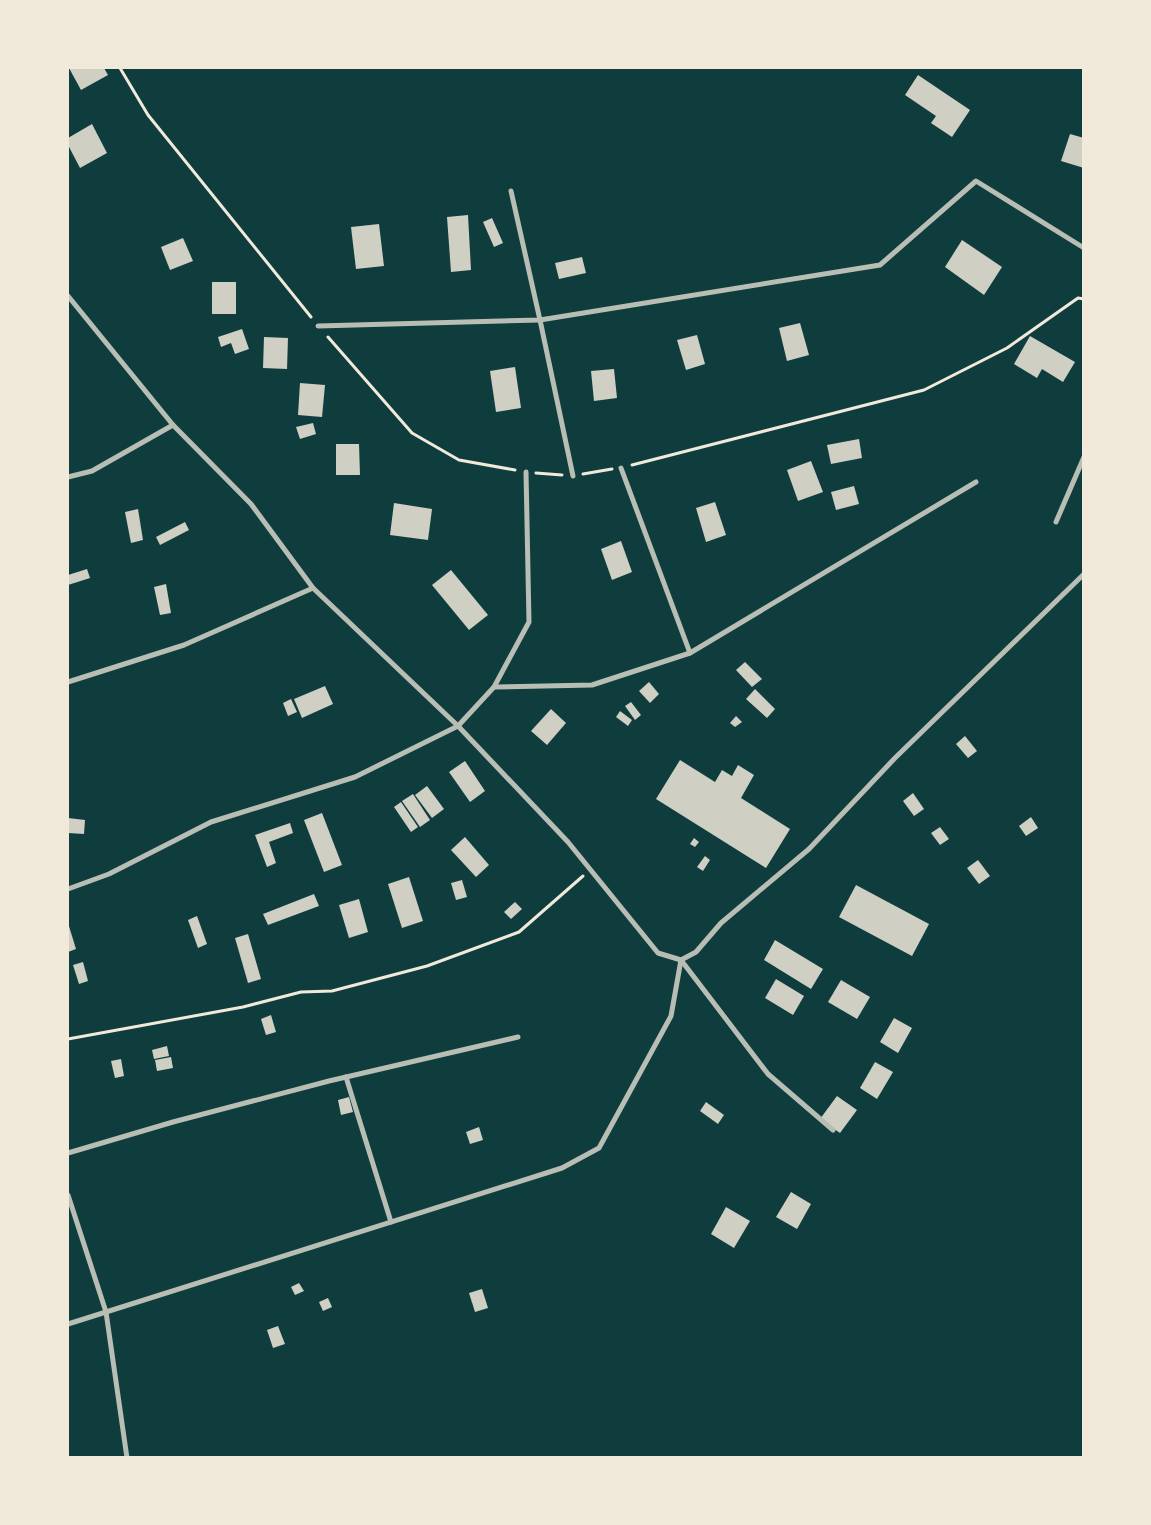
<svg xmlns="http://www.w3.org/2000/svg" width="1151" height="1525" viewBox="0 0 1151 1525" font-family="'Fira Sans Condensed',sans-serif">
  <rect width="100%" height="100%" fill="#0f3d3e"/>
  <g fill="#cfcfc3">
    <polygon points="69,68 104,68 108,75 81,90"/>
    <polygon points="918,75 970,110 952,137 931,123 936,116 905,95"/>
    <polygon points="92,124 107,153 80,168 68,145 68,138"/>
    <polygon points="1070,134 1084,138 1084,168 1061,161"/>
    <polygon points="468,215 471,270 451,272 447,217"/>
    <polygon points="492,218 503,243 494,247 483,222"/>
    <polygon points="379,224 384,266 356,269 351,227"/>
    <polygon points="183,238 193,261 170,270 161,247"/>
    <polygon points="962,240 1002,267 984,295 945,267"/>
    <polygon points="582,257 586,273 559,279 555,263"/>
    <rect x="212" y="282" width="24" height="32"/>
    <polygon points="800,323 809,355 787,361 779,328"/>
    <polygon points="242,329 249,349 235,354 231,343 221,347 218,337"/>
    <polygon points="697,335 705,364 686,370 677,340"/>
    <polygon points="1030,336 1075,362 1063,382 1042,369 1037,378 1014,364"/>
    <polygon points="264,337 288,338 287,369 263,368"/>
    <polygon points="515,367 521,408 496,412 490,371"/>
    <polygon points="614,369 617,398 594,401 591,371"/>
    <polygon points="300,383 325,385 322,417 298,415"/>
    <polygon points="313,423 316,434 300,439 296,427"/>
    <polygon points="859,439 862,458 831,464 827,445"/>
    <polygon points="336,444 359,444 360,475 336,475"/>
    <polygon points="811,461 823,492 798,501 787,470"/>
    <polygon points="854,486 859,504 836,510 831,492"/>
    <polygon points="715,502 726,535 706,542 696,508"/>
    <polygon points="394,503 432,509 428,540 390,535"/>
    <polygon points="138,509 143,540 131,543 125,512"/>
    <polygon points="185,522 189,530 160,545 156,537"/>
    <polygon points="621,541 632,572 612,580 601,549"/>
    <polygon points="87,569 90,578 68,585 68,575"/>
    <polygon points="451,570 488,615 469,630 432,585"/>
    <polygon points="166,584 171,613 160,615 154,587"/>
    <polygon points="745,662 762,679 752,687 736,670"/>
    <polygon points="649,682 659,694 650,703 639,691"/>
    <polygon points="325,686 333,704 302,718 294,699"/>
    <polygon points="755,689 775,709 767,718 746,699"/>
    <polygon points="291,699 297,712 288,716 283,703"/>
    <polygon points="631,702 641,715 635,720 625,706"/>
    <polygon points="551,709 566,723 547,745 531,731"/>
    <polygon points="620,711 632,720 628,726 616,717"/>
    <polygon points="736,716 742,722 735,727 730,723"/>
    <polygon points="965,736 977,751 968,758 956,744"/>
    <polygon points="680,760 715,782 722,770 732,776 738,765 754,775 741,798 790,829 766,868 656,799"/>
    <polygon points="465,761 485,791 470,802 449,772"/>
    <polygon points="427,786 444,809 432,818 415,795"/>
    <polygon points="913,793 924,809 914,816 903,801"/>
    <polygon points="413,794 430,820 420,827 402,801"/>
    <polygon points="401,802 418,827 411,832 394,807"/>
    <polygon points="322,813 342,865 324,872 304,820"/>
    <polygon points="1031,817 1038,828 1026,836 1019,826"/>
    <polygon points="68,818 85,820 84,834 68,833"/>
    <polygon points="290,823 293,833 269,842 276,863 267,867 255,835"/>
    <polygon points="940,827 949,839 940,845 931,833"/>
    <polygon points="465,837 489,865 476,877 451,850"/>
    <polygon points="694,838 699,842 695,847 690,844"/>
    <polygon points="705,856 710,860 703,871 697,867"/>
    <polygon points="978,860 990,876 979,884 967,868"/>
    <polygon points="409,877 423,921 402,928 388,884"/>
    <polygon points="462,880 467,897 456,900 451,883"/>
    <polygon points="856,885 929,924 912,956 839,917"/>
    <polygon points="314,894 319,906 268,925 263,914"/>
    <polygon points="359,899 368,932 349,938 339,905"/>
    <polygon points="515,902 522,909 511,919 504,912"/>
    <polygon points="197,916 207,944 198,948 188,920"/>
    <polygon points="68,923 76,949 68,952"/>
    <polygon points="248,934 261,979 248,983 235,938"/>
    <polygon points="775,940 823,969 811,989 764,960"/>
    <polygon points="83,962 88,981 79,984 73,965"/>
    <polygon points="776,979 804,996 793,1015 765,998"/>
    <polygon points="841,980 870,997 857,1019 828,1002"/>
    <polygon points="271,1015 276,1032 266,1035 261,1019"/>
    <polygon points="894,1018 912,1028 898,1053 880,1042"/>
    <polygon points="167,1046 169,1056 154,1059 152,1050"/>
    <polygon points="171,1057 173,1068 157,1071 155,1060"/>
    <polygon points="121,1059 124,1076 115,1078 111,1061"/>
    <polygon points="875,1062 893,1072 877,1099 860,1088"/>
    <polygon points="837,1096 857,1110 840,1133 820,1119"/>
    <polygon points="349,1097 353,1112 341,1115 338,1100"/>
    <polygon points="706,1102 724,1115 718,1124 700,1111"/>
    <polygon points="479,1127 483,1140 470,1144 466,1132"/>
    <polygon points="791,1192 811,1204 797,1229 776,1217"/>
    <polygon points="726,1207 750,1221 734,1248 711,1234"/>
    <polygon points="299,1283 304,1291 295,1295 291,1287"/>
    <polygon points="482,1289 488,1308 475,1312 469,1293"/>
    <polygon points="328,1298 332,1307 323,1311 319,1302"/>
    <polygon points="278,1326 285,1344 273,1348 267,1330"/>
  </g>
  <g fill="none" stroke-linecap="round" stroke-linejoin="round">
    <g stroke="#f1e9da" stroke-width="3">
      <polyline points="120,68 148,115 311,317"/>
      <polyline points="328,337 412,433 459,460 515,470"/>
      <polyline points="632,465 924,390 1007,348 1078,298 1084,299"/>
      <polyline points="536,473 562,475"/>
      <polyline points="583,474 612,469"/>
      <polyline points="68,1039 243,1007 301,992 332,991 427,966 519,932 583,876"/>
    </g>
    <g stroke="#b8beb3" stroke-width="5">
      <polyline points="511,191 540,320 573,476"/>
      <polyline points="68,296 173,425 251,504 313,588 458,726 568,842 658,953 681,960 696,952 721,923 809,849 895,758 1084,574"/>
      <polyline points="318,326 540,320 880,265 976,181 1084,248"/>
      <polyline points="621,468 690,653"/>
      <polyline points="68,477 92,471 173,425"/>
      <polyline points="1056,522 1084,457"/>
      <polyline points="68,682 184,645 313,588"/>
      <polyline points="494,687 592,685 690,653 976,482"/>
      <polyline points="68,889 109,874 211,822 355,777 458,726 494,687 529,622 526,472"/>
      <polyline points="681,960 768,1074 833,1130"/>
      <polyline points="346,1077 391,1222"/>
      <polyline points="68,1153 173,1122 329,1081 518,1037"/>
      <polyline points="68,1195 106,1312 127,1458"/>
      <polyline points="68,1324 562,1168 599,1148 671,1016 681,960"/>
    </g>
  </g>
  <rect width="1151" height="1525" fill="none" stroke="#f1e9da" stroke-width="138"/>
</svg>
